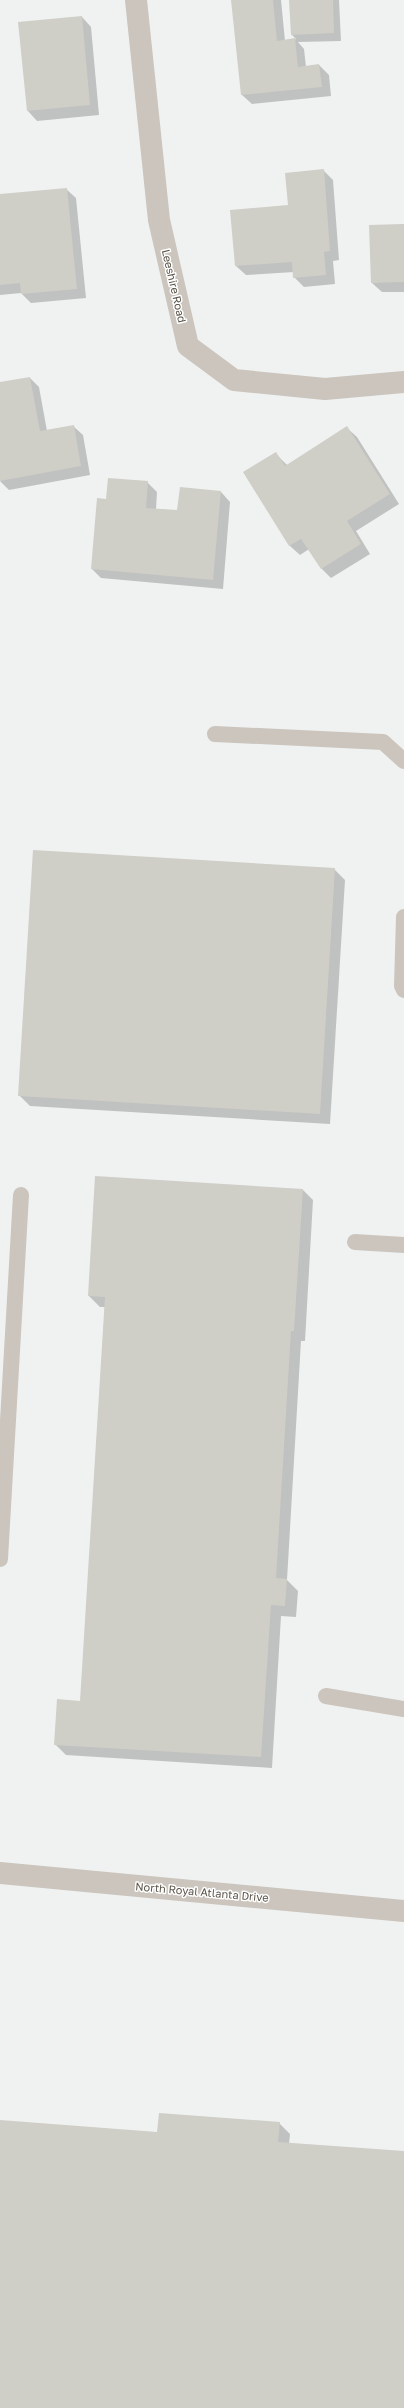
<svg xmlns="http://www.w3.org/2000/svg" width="404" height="2408" viewBox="0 0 404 2408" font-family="'Golos Text',sans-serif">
  <rect width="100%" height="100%" fill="#f0f2f2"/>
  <g fill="#0003">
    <polygon points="232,0 281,0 285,41 296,39 292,35 290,0 339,0 341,41 298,42 304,49 306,67 319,65 329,75 331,96 252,104 242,95"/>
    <polygon points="82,17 91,27 99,115 37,121 28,111"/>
    <polygon points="323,170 333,180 339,260 333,261 335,284 304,287 294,277 294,272 246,275 236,266"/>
    <polygon points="66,189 76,198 86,298 31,303 21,293 0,295 0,195"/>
    <polygon points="404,225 404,292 382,292 372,283"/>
    <polygon points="30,378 39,387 47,431 73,426 83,435 90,475 9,490 0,481 0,383"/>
    <polygon points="347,428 357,437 399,504 356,531 370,554 331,578 322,569 309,549 300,555 290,546 244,473 275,453 287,465"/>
    <polygon points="147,482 157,492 156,509 178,511 221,492 230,502 223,589 101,578 92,569 107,500"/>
    <polygon points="334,869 345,880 330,1124 30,1106 19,1095"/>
    <polygon points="302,1189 313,1200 305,1341 301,1341 287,1580 298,1591 296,1617 281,1616 272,1768 66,1755 55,1744 81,1702 105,1307 100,1307 89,1296"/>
    <polygon points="0,2121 158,2133 279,2123 290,2134 289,2144 404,2152 404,2408 0,2408"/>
  </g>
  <g fill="#cfcec7">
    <polygon points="231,0 273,0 277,41 295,38 298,67 319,64 322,87 241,95"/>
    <polygon points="289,0 333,0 334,33 291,35"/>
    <polygon points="82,16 90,105 27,111 18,22"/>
    <polygon points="324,169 330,251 324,252 326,275 293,278 292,262 235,266 230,210 288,205 285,173"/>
    <polygon points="67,188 77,289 21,294 20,283 0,285 0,194"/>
    <polygon points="404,224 404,282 371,283 369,225"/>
    <polygon points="30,377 40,431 74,425 81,466 0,481 0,382"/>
    <polygon points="347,426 390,494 347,521 361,544 321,569 301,539 289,546 243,472 276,452 285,466"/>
    <polygon points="108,478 148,481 146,508 177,510 180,487 221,491 213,580 91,569 97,498 106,499"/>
    <polygon points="33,850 335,868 320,1114 18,1096"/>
    <polygon points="95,1176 303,1189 294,1331 291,1331 276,1578 287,1579 285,1606 271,1605 261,1757 54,1745 57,1699 80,1701 105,1297 88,1296"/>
    <polygon points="159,2113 280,2122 278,2142 404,2151 404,2408 0,2408 0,2120 157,2132"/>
  </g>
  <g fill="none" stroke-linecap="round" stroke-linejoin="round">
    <g stroke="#cbc5bd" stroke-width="16">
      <polyline points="215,734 383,742 404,761"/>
      <polyline points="404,917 402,986 404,990"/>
      <polyline points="355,1242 404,1245"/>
      <polyline points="0,1559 21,1195"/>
      <polyline points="326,1696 404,1709"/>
    </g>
    <g stroke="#cbc5bd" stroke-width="22">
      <polyline points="136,0 159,220 188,346 234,380 325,389 404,382"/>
      <polyline points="0,1873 404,1911"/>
    </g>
  </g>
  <g text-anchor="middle" stroke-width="3" stroke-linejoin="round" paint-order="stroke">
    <g font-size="11" fill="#5b554a" stroke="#fff">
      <text transform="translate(174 286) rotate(77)" y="4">Leeshire Road</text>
      <text transform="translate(202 1892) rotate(5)" y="4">North Royal Atlanta Drive</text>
    </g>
  </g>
</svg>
